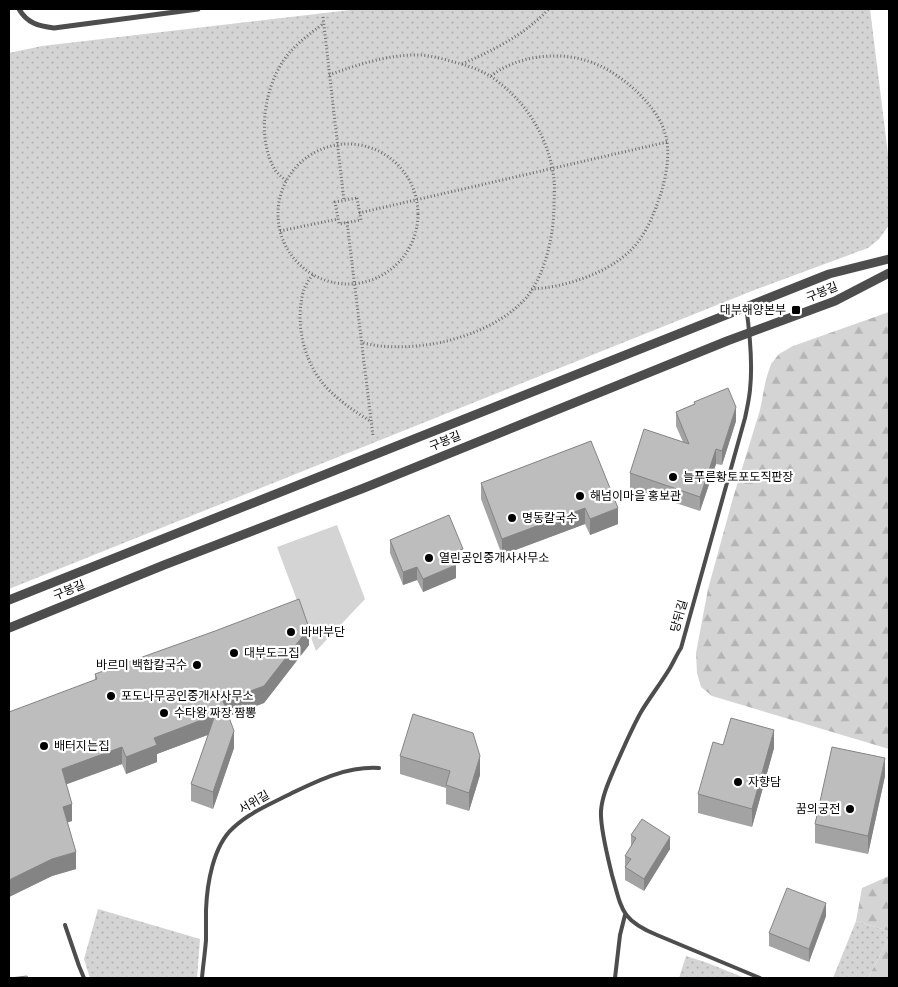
<svg xmlns="http://www.w3.org/2000/svg" width="898" height="987" viewBox="0 0 898 987" font-family="'Titillium Web','Noto Sans KR',sans-serif">
  <defs>
    <pattern id="grass-dots" width="8" height="8" patternUnits="userSpaceOnUse" patternTransform="scale(1.25)"><rect width="8" height="8" fill="#d4d4d4"/><path d="M2 2h.1M6 6h.1" fill="none" stroke="#b4b4b4" stroke-width="1.8" stroke-linecap="round"/></pattern>
    <pattern id="forest-firs" width="22" height="20" patternUnits="userSpaceOnUse" patternTransform="scale(1.25)"><rect width="22" height="20" fill="#d4d4d4"/><path d="M5 1l3.5 6h-7zM16 11l3.5 6h-7z" fill="#b4b4b4"/></pattern>
  </defs>
  <rect width="100%" height="100%" fill="#fff"/>
  <g fill="url(#grass-dots)">
    <polygon points="359,9 870,9 889,162 889,225 879,239 868,248 757,289 9,589 9,53 42,46"/>
    <polygon points="98,909 200,939 197,978 90,978 84,959"/>
    <polygon points="856,921 889,931 889,939 868,978 833,978"/>
    <polygon points="686,956 705,962 745,978 679,978"/>
  </g>
  <g fill="url(#forest-firs)">
    <polygon points="889,312 889,749 712,696 701,687 697,673 696,653 708,589 733,498 760,410 766,379 771,364 779,354 793,346"/>
    <polygon points="889,876 889,931 856,921 862,888"/>
    <polygon points="889,939 889,978 868,978"/>
  </g>
  <polygon fill="#d4d4d4" points="337,525 365,599 316,651 277,547"/>
  <g fill="none" stroke-linecap="round" stroke-linejoin="round">
    <g stroke="#6f6f6f" stroke-width="3" stroke-dasharray="1 2.5" stroke-linecap="butt">
      <polyline points="323,17 344,201"/>
      <path d="M462 64C494 50 524 35 549 9"/>
      <path d="M329 75C359 64 390 54 421 55 434 56 446 60 458 63 469 66 480 70 490 76 494 78 498 82 502 85 531 109 549 141 554 179 555 188 554 199 554 209 553 238 545 275 526 298 505 321 477 333 447 341 424 347 384 350 361 342"/>
      <path d="M491 76C515 57 554 51 584 60 614 67 654 101 664 130 671 148 667 172 662 190 655 211 647 234 631 250 608 273 564 288 531 289"/>
      <circle cx="348" cy="214" r="70"/>
      <path d="M286 181C282 177 278 174 275 170 255 136 265 79 291 51 300 41 312 32 323 24"/>
      <polygon points="357,198 361,220 339,224 335,202"/>
      <polyline points="359,213 667,142"/>
      <polyline points="347,222 373,436"/>
      <polyline points="280,231 338,219"/>
      <path d="M313 275C310 278 308 281 306 285 303 290 302 297 301 303 297 332 306 364 325 386 338 400 354 411 370 421"/>
    </g>
    <g stroke="#4d4d4d" stroke-width="4">
      <path d="M746 306C750 334 753 362 750 390 749 399 747 409 745 418L681 648C677 654 674 661 670 668 661 683 650 697 641 712 631 730 623 749 615 767 609 781 602 796 601 811 600 828 608 858 612 875 622 910 621 920 657 935L760 978"/>
      <polyline points="65,925 79,966 84,978"/>
      <path d="M202 978C203 966 205 953 206 940 206 930 206 920 206 910 207 884 213 846 233 828 250 812 271 804 292 793 319 780 348 766 379 768"/>
      <polyline points="615,978 620,935 625,915"/>
    </g>
    <path stroke="#4d4d4d" stroke-width="5" d="M19 9C27 23 38 26 54 28L198 9"/>
    <g stroke="#4d4d4d" stroke-width="9">
      <polyline points="9,600 829,274 889,259"/>
      <polyline points="9,628 164,565 364,488 727,341 835,301 889,273"/>
    </g>
  </g>
  <g fill="#a3a3a3">
    <polygon points="694,402 736,421 722,465 716,464 700,511 630,488 630,473 683,442 676,426 676,412 694,404"/>
    <polygon points="591,441 618,524 590,535 585,524 502,555 481,499 481,483"/>
    <polygon points="390,540 463,561 456,564 456,578 423,592 417,580 403,585 390,553"/>
    <polygon points="309,645 264,703 229,716 234,748 213,809 191,801 191,784 208,735 157,754 157,762 126,774 122,764 66,784 72,821 67,822 76,869 52,876 9,897 95,679 95,674"/>
    <polygon points="723,745 774,748 752,827 698,813 698,794"/>
    <polygon points="400,756 480,775 469,811 446,804 446,788 400,774"/>
    <polygon points="885,776 868,854 815,843 815,824"/>
    <polygon points="631,835 670,849 644,891 625,880 625,856 631,846"/>
    <polygon points="826,916 809,962 769,946 769,933"/>
  </g>
  <g fill="#848484">
    <polygon points="736,407 736,421 722,465 722,451"/>
    <polygon points="716,449 716,464 700,511 700,497"/>
    <polygon points="585,508 585,524 502,555 502,539"/>
    <polygon points="618,508 618,524 590,535 590,519"/>
    <polygon points="463,549 463,561 451,566 451,554"/>
    <polygon points="456,565 456,578 423,592 423,579"/>
    <polygon points="417,567 417,580 403,585 403,572"/>
    <polygon points="309,628 309,645 264,703 223,718 223,701"/>
    <polygon points="215,715 215,732 157,754 157,762 126,774 126,757 154,738"/>
    <polygon points="774,730 774,748 752,827 752,809"/>
    <polygon points="234,731 234,748 213,809 213,792"/>
    <polygon points="122,747 122,764 62,786 62,769"/>
    <polygon points="480,756 480,775 469,811 469,793"/>
    <polygon points="885,758 885,776 868,854 868,836"/>
    <polygon points="72,804 72,821 63,824 63,807"/>
    <polygon points="670,837 670,849 644,891 644,879"/>
    <polygon points="76,852 76,869 52,876 9,897 9,880 52,859"/>
    <polygon points="826,903 826,916 809,962 809,949"/>
  </g>
  <g fill="#bdbdbd" stroke="#848484">
    <polygon points="728,388 736,407 722,451 716,449 700,497 630,473 644,429 689,444 676,412 695,404 694,402"/>
    <polygon points="591,441 618,508 590,519 585,508 502,539 481,483"/>
    <polygon points="449,515 463,549 451,554 456,565 423,579 417,567 403,572 390,540"/>
    <polygon points="299,599 309,628 264,686 223,701 234,731 213,792 191,784 215,715 154,738 157,745 126,757 122,747 62,769 72,804 63,807 76,852 52,859 9,880 9,712 97,679 95,674 215,631"/>
    <polygon points="413,714 473,733 480,756 469,793 446,785 450,771 400,756"/>
    <polygon points="731,718 774,730 752,809 698,794 713,742 723,745"/>
    <polygon points="832,747 885,758 868,836 815,824"/>
    <polygon points="642,819 670,837 644,879 625,867 631,859 625,856 636,838 631,835"/>
    <polygon points="787,888 826,903 809,949 769,933"/>
    <polygon points="27,976 28,978 10,978"/>
  </g>
  <g fill="#000" stroke="#fff" stroke-width="2">
    <rect x="791" y="305" width="10" height="10" rx="2.5"/>
    <circle cx="673" cy="477" r="5"/>
    <circle cx="580" cy="496" r="5"/>
    <circle cx="512" cy="518" r="5"/>
    <circle cx="429" cy="558" r="5"/>
    <circle cx="291" cy="632" r="5"/>
    <circle cx="234" cy="653" r="5"/>
    <circle cx="197" cy="665" r="5"/>
    <circle cx="111" cy="696" r="5"/>
    <circle cx="164" cy="713" r="5"/>
    <circle cx="44" cy="746" r="5"/>
    <circle cx="738" cy="782" r="5"/>
    <circle cx="850" cy="809" r="5"/>
  </g>
  <g text-anchor="middle" stroke-width="4.5" stroke-linejoin="round" paint-order="stroke">
    <g font-size="12" fill="#000" stroke="#fff">
      <text transform="translate(822 292) rotate(-22)" y="4">구봉길</text>
      <text transform="translate(445 441) rotate(-22)" y="4">구봉길</text>
      <text transform="translate(69 590) rotate(-22)" y="4">구봉길</text>
      <text transform="translate(679 616) rotate(-74)" y="4">당뒤길</text>
      <text transform="translate(254 802) rotate(-30)" y="4">서위길</text>
    </g>
    <g font-size="12" fill="#000" stroke="#fff" text-anchor="start">
      <text x="786" y="314" text-anchor="end">대부해양본부</text>
      <text x="683" y="481">늘푸른황토포도직판장</text>
      <text x="590" y="500">해넘이마을 홍보관</text>
      <text x="522" y="522">명동칼국수</text>
      <text x="439" y="562">열린공인중개사사무소</text>
      <text x="301" y="636">바바부단</text>
      <text x="244" y="657">대부도그집</text>
      <text x="187" y="669" text-anchor="end">바르미 백합칼국수</text>
      <text x="121" y="700">포도나무공인중개사사무소</text>
      <text x="174" y="717">수타왕 짜장 짬뽕</text>
      <text x="54" y="750">배터지는집</text>
      <text x="748" y="786">자향담</text>
      <text x="840" y="813" text-anchor="end">꿈의궁전</text>
    </g>
  </g>
  <rect width="898" height="987" fill="none" stroke="#000000" stroke-width="20"/>
</svg>
